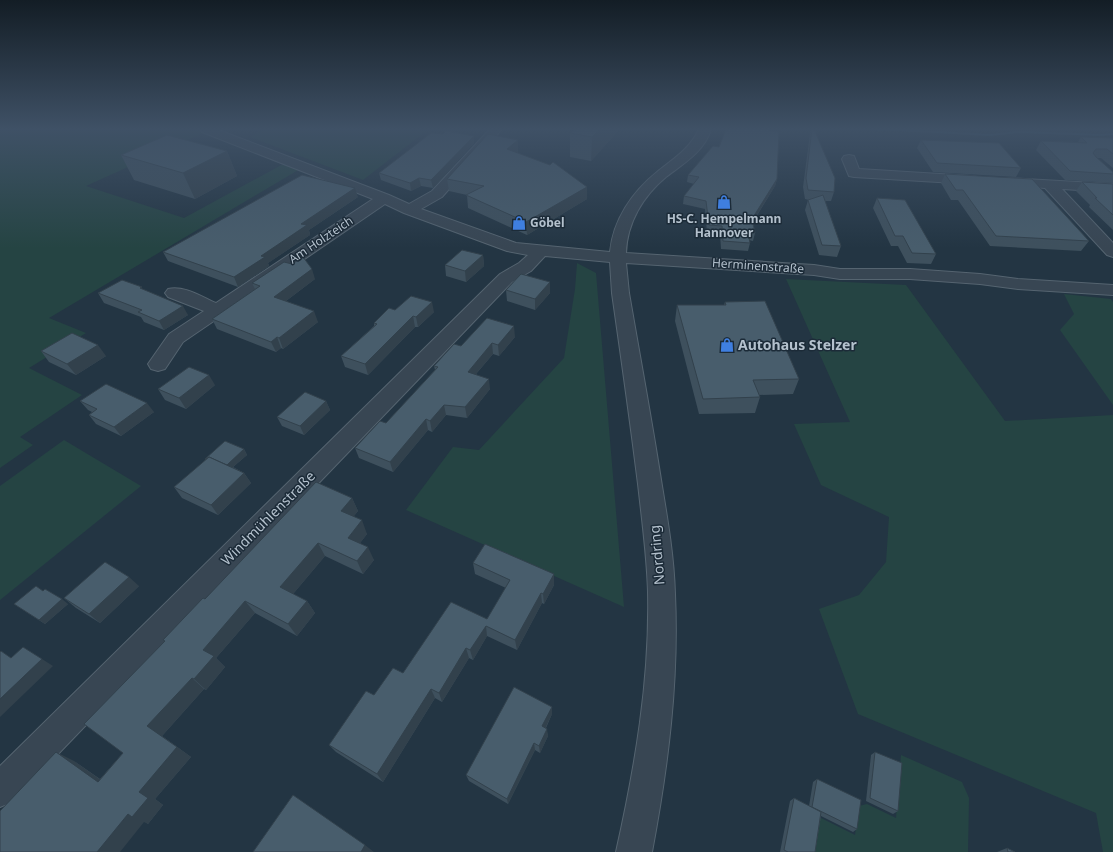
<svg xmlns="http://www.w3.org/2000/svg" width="1113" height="852" viewBox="0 0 1113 852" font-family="'Noto Sans',sans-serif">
  <rect width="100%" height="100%" fill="#233543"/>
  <g fill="#254443">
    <polygon points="0,129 212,129 86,186 184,218 285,163 300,169 49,318 86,333 29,368 82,395 20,437 33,445 0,468"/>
    <polygon points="266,129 429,129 363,180 250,137"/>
    <polygon points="577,263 596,273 624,607 406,510 453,447 479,450 564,358 575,289"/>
    <polygon points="786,279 906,285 1005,421 1113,415 1113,852 1103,852 1096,813 858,714 819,609 859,595 886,562 889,517 821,485 794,424 850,422"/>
    <polygon points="1064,294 1111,299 1113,302 1113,405 1060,330 1074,314"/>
    <polygon points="64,440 141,486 0,600 0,486"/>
    <polygon points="901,755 962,782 969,798 968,852 815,852 819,817 855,835 859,806 867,804 896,818"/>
  </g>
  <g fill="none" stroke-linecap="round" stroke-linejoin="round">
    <polygon fill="#35546c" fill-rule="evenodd" points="841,129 900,129 990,134 1019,131 1102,134 1113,133 1113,135 1102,136 1019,133 990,136 900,131 843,130"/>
    <defs>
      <g id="minor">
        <path d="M200 129H216L389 195 409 204 432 191 490 129H502L442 197 421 209 516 243 610 252C613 220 632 192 657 172 673 159 690 149 699 129H711C705 151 683 164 666 177 643 196 627 223 626 253L814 265 840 269H910L980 274 1018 279 1113 285V295L1018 289 980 284 910 279H840L814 275 626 263 629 293C640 357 652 421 662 486 668 522 674 558 675 594 679 681 668 767 652 852H616C635 767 650 680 648 592 647 556 642 520 638 484 630 420 621 356 612 293L610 262 545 256 531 271 512 282 12 802 0 807V766L500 274 519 263 528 255 507 251 404 213 385 204 183 342 165 369 158 371 151 369 148 364 169 334 204 311 168 297 165 293 168 289C184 285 202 297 216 303L373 199 202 132Z"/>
        <polygon points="849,155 854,156 859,169 972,176 977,177 979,180 977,183 972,184 854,177 849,176 842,159 844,156"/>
        <polygon points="1006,178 1113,184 1113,192 1062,189 1113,243 1113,257 1107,255 1045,188 1001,185 999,182 1001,179"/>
      </g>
    </defs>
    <use href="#minor" stroke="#556470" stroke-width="2"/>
    <use href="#minor" fill="#384653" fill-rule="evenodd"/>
  </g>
  <g fill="#3e505d">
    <polygon points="811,129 814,129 834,192 831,201 824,201 841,246 837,257 819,255 805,210 808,200 809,200 805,199 803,187 810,133"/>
    <polygon points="619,130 591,161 570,157 570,133"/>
    <polygon points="769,131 777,179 775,186 753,222 755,233 753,241 749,240 750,243 748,251 721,249 720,234 707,233 705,209 683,204 684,196 694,184 687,182 688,175 719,147"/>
    <polygon points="443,134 474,136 474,143 433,188 421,186 411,191 381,180 379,173"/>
    <polygon points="1081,137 1113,138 1113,168 1101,158 1096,158 1113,172 1113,183 1065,180 1036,150 1041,141 1078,142"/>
    <polygon points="518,140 518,152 517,153 587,199 527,235 468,208 467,195 449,191 447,179"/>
    <polygon points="921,140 1021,168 1016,177 933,172 917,148"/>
    <polygon points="227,151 237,176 195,199 134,180 121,155"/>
    <polygon points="945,174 1089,241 1081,251 990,246 958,200 951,200 941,183"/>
    <polygon points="1082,182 1113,184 1113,230 1089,207 1090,205 1076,191"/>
    <polygon points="358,197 309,230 310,235 268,263 269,266 238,287 168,261 163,252"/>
    <polygon points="877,198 936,254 931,264 907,263 898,246 891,246 873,208"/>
    <polygon points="483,255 484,266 466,282 446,276 445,265"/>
    <polygon points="315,279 286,301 318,322 283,349 281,348 276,352 217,329 212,319 255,289 252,283"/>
    <polygon points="550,282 550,293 535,310 507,301 506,290"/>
    <polygon points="144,290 188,315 164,330 144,322 141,317 104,303 98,293"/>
    <polygon points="725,302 799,379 793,394 759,395 760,397 755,413 699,414 675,321 677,305 724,305"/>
    <polygon points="395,310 434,312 418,327 415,327 368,375 345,367 341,356 374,326 374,323"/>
    <polygon points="515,337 499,356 493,354 476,374 490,389 467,418 446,415 432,432 428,430 393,472 359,458 355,448 386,423 435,370 434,366 461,346"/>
    <polygon points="41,351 106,356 76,375 49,362"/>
    <polygon points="215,385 186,409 165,400 158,389"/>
    <polygon points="80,401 154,412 121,436 96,424 89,415 92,412 88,410"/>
    <polygon points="326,401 330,410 304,435 282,426 277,417"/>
    <polygon points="244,449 247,455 233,467 244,473 251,483 218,515 182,498 174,487 206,460 205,459"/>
    <polygon points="352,498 358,511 353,517 367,534 360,543 374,560 363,574 325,556 293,594 307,601 315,613 297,636 255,613 216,658 225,667 206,690 204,689 162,736 191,757 155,799 163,805 148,824 74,761 100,779 123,753 165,642 163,640 205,599"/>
    <polygon points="473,563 554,585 544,604 542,603 517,650 487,636 473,660 469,658 442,702 435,698 383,782 336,752 329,745 374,695 403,673 487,619 506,588 475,574"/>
    <polygon points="139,586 100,623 76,608 64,598"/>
    <polygon points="14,604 68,604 45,624"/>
    <polygon points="552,714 546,728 548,736 540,753 535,750 508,804 469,781 466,775"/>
    <polygon points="875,752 898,811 893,814 866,801 871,755"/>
    <polygon points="817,779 857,829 853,832 821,816 815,852 780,852 790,801 794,798 809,806 813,782"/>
    <polygon points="1007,848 1015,852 997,852"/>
  </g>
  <g fill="#32414c">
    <polygon points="600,129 620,129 619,130 591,161 592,137"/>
    <polygon points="474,136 474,143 433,188 431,180"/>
    <polygon points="518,140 518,152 508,161 507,149"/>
    <polygon points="227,151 237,176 195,199 183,173"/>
    <polygon points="419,178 421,186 411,191 410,183"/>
    <polygon points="777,179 775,186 750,226 752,219"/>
    <polygon points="587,187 587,199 527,235 526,222"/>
    <polygon points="355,188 358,197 309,230 310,235 268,263 269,266 238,287 234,277 301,224"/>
    <polygon points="483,255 484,266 466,282 465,271"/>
    <polygon points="312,269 315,279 278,307 274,297"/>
    <polygon points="550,282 550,293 535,310 535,299"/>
    <polygon points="432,302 434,312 418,327 416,317"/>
    <polygon points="183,306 188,315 164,330 159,321"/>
    <polygon points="314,311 318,322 283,349 279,338"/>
    <polygon points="413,316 415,327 368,375 365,364"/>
    <polygon points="514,326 515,337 499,356 498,345"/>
    <polygon points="277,337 281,348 276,352 271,342"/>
    <polygon points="492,343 493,354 469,382 468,372"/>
    <polygon points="98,345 106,356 76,375 67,364"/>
    <polygon points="209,375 215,385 186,409 179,398"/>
    <polygon points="489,379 490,389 467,418 465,407"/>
    <polygon points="326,401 330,410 304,435 300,426"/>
    <polygon points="147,403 154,412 121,436 114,427"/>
    <polygon points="444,405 446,415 432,432 430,421"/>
    <polygon points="426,419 428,430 393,472 390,462"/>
    <polygon points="244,449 247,455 227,472 224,467"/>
    <polygon points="244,473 251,483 218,515 211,505"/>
    <polygon points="352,498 358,511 347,525 341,511"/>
    <polygon points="362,520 367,534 354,551 348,538"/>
    <polygon points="318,543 325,556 288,600 280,587"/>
    <polygon points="368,547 374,560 363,574 357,561"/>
    <polygon points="554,574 554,585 544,604 543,594"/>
    <polygon points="129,577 139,586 100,623 89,614"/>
    <polygon points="541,593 542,603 517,650 515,640"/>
    <polygon points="62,599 68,604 45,624 39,620"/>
    <polygon points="245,601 255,613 216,658 225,667 206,690 194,679 203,650"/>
    <polygon points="307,601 315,613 297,636 288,624"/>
    <polygon points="486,626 487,636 473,660 470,650"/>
    <polygon points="466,648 469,658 442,702 439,693"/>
    <polygon points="42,659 53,666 0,717 0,699"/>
    <polygon points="192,678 204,689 162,736 191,757 155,799 163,805 148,824 144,822 120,852 97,852 139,792 147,726"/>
    <polygon points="431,689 435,698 383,782 377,774"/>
    <polygon points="552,707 552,714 543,733 542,726"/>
    <polygon points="547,729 548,736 540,753 539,746"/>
    <polygon points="534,743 535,750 508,804 507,799"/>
    <polygon points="56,752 74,761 115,790 98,782"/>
    <polygon points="365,845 374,852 361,852"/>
  </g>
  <g fill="#485d6c" stroke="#32414c">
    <polygon points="575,129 600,129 592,137 570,133"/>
    <polygon points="726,129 769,129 769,131 779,132 777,179 752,219 755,233 748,232 750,243 723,241 722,226 709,225 706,201 684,196 699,177 688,175 713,146 719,147"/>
    <polygon points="812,129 814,129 835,178 834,192 808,190 806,178"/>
    <polygon points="446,131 474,136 431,180 419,178 410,183 379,173 431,133 443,134"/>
    <polygon points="488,134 518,140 507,149 550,165 553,162 587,187 526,222 466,195 484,186 447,179"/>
    <polygon points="167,135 227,151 183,173 121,155"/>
    <polygon points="1081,137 1113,138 1113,154 1107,149 1096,149 1093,153 1096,157 1113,172 1113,174 1070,171 1041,141 1087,143"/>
    <polygon points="921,140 999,143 1021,168 937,163"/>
    <polygon points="945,174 1032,179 1089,241 996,236 963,190 956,190"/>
    <polygon points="302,175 355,188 301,224 307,225 261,256 265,257 234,277 163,252"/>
    <polygon points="1082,182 1113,184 1113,215 1095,198 1097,198"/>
    <polygon points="823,195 841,246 822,245 808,200"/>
    <polygon points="877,198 905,200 936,254 912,253 903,236 895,236"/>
    <polygon points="462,250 483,255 465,271 445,265"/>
    <polygon points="303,257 312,269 274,297 314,311 279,338 277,337 271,342 212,319 260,286 252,283 284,262 292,264"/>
    <polygon points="521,274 550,282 535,299 506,290"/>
    <polygon points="122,280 142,287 140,288 183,306 159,321 138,312 142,310 98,293"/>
    <polygon points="411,296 432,302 416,317 413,316 365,364 341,356 377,324 374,323 389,308 395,310"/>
    <polygon points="765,301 799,379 753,380 760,397 703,399 677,305 726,305 725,302"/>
    <polygon points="487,318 514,326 498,345 492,343 468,372 489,379 465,407 444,405 430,421 426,419 390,462 355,448 380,421 386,423 438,367 434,366 454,344 461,346"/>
    <polygon points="72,333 98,345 67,364 41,351"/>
    <polygon points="189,367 209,375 179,398 158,389"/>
    <polygon points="106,384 147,403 114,427 89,415 97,409 80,401"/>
    <polygon points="305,392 326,401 300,426 277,417"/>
    <polygon points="225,441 244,449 227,465 209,457 206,459 205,459"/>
    <polygon points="209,457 244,473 211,505 174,487"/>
    <polygon points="316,482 352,498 341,511 362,520 348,538 368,547 357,561 318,543 280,587 307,601 288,624 245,601 203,650 214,656 194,679 192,678 147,726 177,747 139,792 148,798 132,817 128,814 97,852 0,852 0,811 56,752 98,782 123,753 84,724 165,641 163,640 203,598 205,599"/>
    <polygon points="485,544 554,574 543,594 541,593 515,640 486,626 470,650 466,648 439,693 431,689 377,774 329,745 366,691 374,695 393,668 403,673 451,602 487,619 510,580 473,563"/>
    <polygon points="105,562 129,577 89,614 64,598"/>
    <polygon points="36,586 43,591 45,589 62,599 39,620 14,604"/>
    <polygon points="23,647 42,659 0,699 0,652 1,651 11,658"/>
    <polygon points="514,687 552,707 542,726 547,729 539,746 534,743 507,799 466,775"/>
    <polygon points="875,752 902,763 898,811 870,798"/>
    <polygon points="817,779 861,800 857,829 812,807"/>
    <polygon points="293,795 365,845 361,852 253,852"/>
    <polygon points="794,798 821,812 815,852 788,852 784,850"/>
    <polygon points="1007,848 1015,852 1008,852"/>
  </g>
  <linearGradient id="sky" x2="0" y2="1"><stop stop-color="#131d25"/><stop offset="0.52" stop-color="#3f5166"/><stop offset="1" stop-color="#3f5166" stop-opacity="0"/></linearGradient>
  <rect width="1113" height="248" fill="url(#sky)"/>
  <defs>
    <symbol id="shop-bare" viewBox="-9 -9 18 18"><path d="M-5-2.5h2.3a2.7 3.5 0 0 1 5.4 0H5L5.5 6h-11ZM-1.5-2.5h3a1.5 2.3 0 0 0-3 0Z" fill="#3f7fe0" stroke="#1c2b38" stroke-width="2.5" paint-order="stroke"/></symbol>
  </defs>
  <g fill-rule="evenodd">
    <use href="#shop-bare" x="714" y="192" width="20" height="20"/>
    <use href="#shop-bare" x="509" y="213" width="20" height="20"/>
    <use href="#shop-bare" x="717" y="335" width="20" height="20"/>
  </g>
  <g text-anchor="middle" stroke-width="3" stroke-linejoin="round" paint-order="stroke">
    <g font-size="12" font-weight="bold" fill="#b4c1cd" stroke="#1c2b38">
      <text x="724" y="223">HS-C. Hempelmann<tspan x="724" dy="14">Hannover</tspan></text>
      <text x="530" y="227" text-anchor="start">Göbel</text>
    </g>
    <g font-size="12" fill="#b4c1cd" stroke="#1c2b38">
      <text transform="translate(321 240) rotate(-34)" y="4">Am Holzteich</text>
      <text transform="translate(758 266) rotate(4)" y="4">Herminenstraße</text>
    </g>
    <g font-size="14" font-weight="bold" fill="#b4c1cd" stroke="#1c2b38" text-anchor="start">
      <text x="738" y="350">Autohaus Stelzer</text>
    </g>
    <g font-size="14" fill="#b4c1cd" stroke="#1c2b38">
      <text transform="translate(268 518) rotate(-45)" y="5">Windmühlenstraße</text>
      <text transform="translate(657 555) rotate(-95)" y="5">Nordring</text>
    </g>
  </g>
</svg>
